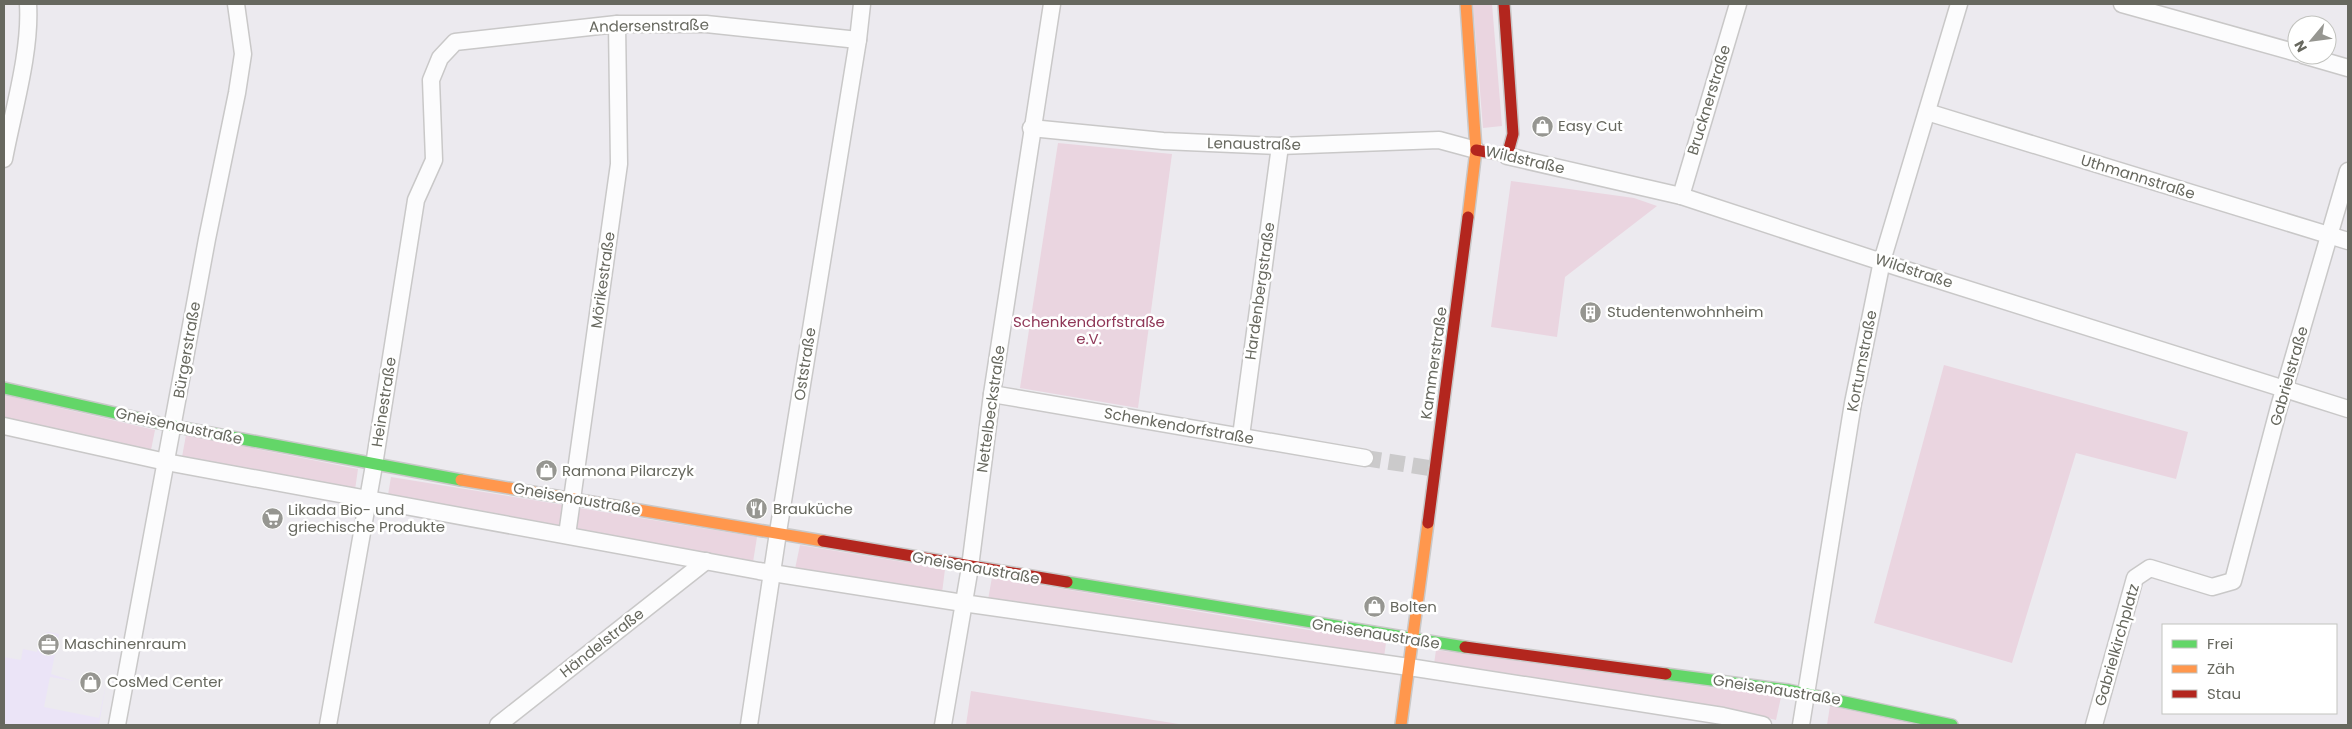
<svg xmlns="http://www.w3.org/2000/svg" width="2352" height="729" viewBox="0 0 2352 729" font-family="Poppins,sans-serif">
  <rect width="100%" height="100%" fill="#eceaef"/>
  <polygon fill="#ebe4f7" points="48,632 59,634 51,674 74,681 50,677 44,707 99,718 106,684 99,725 4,725 4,657 21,660 23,649 37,652 40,637"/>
  <g fill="#ead5e0">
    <polygon points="1473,4 1492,4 1502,126 1483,128"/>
    <polygon points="1058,143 1172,154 1138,408 1020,388"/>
    <polygon points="1511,181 1634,198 1657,206 1565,277 1557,337 1491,327"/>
    <polygon points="1944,365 2188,432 2176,479 2076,453 2012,663 1874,623"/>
    <polygon points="4,395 155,430 151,450 4,417"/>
    <polygon points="186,435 358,469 355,490 182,457"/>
    <polygon points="391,477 564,505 561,526 388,495"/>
    <polygon points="579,508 757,537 753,562 576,529"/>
    <polygon points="800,545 945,569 942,593 795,569"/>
    <polygon points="992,577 1386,643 1384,657 988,600"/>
    <polygon points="1436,650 1781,697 1776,720 1725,708 1434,664"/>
    <polygon points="971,691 1185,725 966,725"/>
    <polygon points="1830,706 1918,725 1827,725"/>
  </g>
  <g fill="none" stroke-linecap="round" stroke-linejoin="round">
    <polyline stroke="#cbcacb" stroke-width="16" stroke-dasharray="16 8" stroke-linecap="butt" points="1365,458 1435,469"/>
    <defs>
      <g id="street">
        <polyline points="2122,4 2297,53"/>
        <polyline points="2303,55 2348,68"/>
        <polyline points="1927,112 2348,241"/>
        <polyline points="1031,128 1163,141 1280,146 1439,140 1476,150"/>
        <polyline points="1507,156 1681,196 1897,267 2348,409"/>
        <path d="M4 159C13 111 31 52 28 4"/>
        <polyline points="1681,196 1738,4"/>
        <polyline points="992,394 1365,458"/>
        <polyline points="4,426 166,462 759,571 963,603 1409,667 1723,716 1763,725"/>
        <polyline points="1241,436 1280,146"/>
        <polyline points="567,535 619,164 617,24"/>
        <polyline points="117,725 207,239 237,93 243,54 236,4"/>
        <polyline points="328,725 374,465 416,200 434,160 431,80 440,58 455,42 617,24 706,24 858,40"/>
        <polyline points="498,725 706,561"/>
        <polyline points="749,725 779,526 858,40 862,4"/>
        <polyline points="943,725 970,567 992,394 1052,4"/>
        <polyline points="1801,725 1853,403 1882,261 1959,4"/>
        <polyline points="2094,725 2135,578 2150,568 2212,587 2233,581 2279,407 2348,171"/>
      </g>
      <g id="fast">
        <polyline points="4,388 173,426 461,480"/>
        <polyline points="1067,582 1465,647"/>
        <polyline points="1666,674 1788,690 1952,725"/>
      </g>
      <g id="slow">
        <polyline points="1466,4 1476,150 1468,217"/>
        <polyline points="461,480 823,541"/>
        <polyline points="1401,725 1428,523"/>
      </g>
      <g id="jam">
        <polyline points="1476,150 1507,156 1513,134 1504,4"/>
        <polyline points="1428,523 1468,217"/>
        <polyline points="823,541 1067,582"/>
        <polyline points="1465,647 1666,674"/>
      </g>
    </defs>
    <use href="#street" stroke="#c9c8c8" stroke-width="19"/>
    <use href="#fast" stroke="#c9c8c8" stroke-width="14"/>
    <use href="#slow" stroke="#c9c8c8" stroke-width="14"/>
    <use href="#jam" stroke="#c9c8c8" stroke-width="14"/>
    <use href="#street" stroke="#fcfcfd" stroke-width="16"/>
    <use href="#fast" stroke="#63d668" stroke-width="11"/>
    <use href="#slow" stroke="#ff974d" stroke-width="11"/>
    <use href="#jam" stroke="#b3261e" stroke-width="11"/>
  </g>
  <defs>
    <symbol id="shop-disc" viewBox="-11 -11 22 22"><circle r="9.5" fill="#969691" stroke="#fff"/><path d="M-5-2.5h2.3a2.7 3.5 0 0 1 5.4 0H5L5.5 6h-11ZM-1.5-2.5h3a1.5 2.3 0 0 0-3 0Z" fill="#fff"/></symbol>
    <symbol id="building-disc" viewBox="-11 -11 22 22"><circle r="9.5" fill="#969691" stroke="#fff"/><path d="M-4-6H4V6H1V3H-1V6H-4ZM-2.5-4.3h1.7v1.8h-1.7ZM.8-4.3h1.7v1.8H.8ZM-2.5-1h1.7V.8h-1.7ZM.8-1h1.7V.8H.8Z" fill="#fff"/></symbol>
    <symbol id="restaurant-disc" viewBox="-11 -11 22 22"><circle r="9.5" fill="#969691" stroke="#fff"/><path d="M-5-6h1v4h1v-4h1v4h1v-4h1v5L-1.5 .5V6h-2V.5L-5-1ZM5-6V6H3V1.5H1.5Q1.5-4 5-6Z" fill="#fff"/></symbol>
    <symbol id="supermarket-disc" viewBox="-11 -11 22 22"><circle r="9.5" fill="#969691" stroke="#fff"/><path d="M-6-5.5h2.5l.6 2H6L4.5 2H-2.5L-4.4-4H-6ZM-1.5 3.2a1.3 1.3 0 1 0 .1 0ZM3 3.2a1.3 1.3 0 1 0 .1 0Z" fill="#fff"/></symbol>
    <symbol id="office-disc" viewBox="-11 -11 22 22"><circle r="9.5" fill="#969691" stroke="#fff"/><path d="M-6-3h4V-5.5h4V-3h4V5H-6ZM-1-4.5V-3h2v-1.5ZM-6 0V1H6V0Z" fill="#fff"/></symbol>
  </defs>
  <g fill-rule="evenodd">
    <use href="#shop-disc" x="1530" y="114" width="25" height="25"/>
    <use href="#building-disc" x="1578" y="300" width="25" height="25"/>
    <use href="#shop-disc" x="534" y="458" width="25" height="25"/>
    <use href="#restaurant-disc" x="744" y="496" width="25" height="25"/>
    <use href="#supermarket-disc" x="260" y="506" width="25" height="25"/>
    <use href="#shop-disc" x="1362" y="594" width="25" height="25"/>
    <use href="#office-disc" x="36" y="632" width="25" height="25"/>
    <use href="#shop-disc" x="78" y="670" width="25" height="25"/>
  </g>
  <g text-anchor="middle" stroke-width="5" stroke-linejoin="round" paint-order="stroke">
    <g font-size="15" fill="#67685f" stroke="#fff">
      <text transform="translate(649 26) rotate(-1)" y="5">Andersenstraße</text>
      <text transform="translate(1709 100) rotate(-73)" y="5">Brucknerstraße</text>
      <text transform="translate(1254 144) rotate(1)" y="5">Lenaustraße</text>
      <text transform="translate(1525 160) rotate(13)" y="5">Wildstraße</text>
      <text transform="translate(2138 177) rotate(17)" y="5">Uthmannstraße</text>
      <text transform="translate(1914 271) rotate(18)" y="5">Wildstraße</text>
      <text transform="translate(603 280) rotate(-82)" y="5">Mörikestraße</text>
      <text transform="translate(1260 291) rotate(-82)" y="5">Hardenbergstraße</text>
      <text transform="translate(187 350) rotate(-80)" y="5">Bürgerstraße</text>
      <text transform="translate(1862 361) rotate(-79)" y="5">Kortumstraße</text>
      <text transform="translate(1434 363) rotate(-82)" y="5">Kammerstraße</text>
      <text transform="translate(805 364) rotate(-81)" y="5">Oststraße</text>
      <text transform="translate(2289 376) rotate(-74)" y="5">Gabrielstraße</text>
      <text transform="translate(384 402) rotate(-81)" y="5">Heinestraße</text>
      <text transform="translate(991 409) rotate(-82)" y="5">Nettelbeckstraße</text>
      <text transform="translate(179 426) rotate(12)" y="5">Gneisenaustraße</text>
      <text transform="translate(1179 426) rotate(10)" y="5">Schenkendorfstraße</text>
      <text transform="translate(577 499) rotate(10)" y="5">Gneisenaustraße</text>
      <text transform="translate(976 568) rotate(10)" y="5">Gneisenaustraße</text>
      <text transform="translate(1376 634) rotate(9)" y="5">Gneisenaustraße</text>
      <text transform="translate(602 643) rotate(-38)" y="5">Händelstraße</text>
      <text transform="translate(2117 645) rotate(-74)" y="5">Gabrielkirchplatz</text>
      <text transform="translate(1777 690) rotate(9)" y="5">Gneisenaustraße</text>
    </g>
    <g font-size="15" fill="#67685f" stroke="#fff" text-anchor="start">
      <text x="1558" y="131">Easy Cut</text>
      <text x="1607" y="317">Studentenwohnheim</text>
      <text x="562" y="476">Ramona Pilarczyk</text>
      <text x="773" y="514">Brauküche</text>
      <text x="288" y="515">Likada Bio- und<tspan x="288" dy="17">griechische Produkte</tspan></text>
      <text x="1390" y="612">Bolten</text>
      <text x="64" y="649">Maschinenraum</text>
      <text x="107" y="687">CosMed Center</text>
    </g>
    <g font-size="15" fill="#8f3757" stroke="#fff">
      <text x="1089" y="327">Schenkendorfstraße<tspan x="1089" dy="17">e.V.</tspan></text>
    </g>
  </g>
  <rect width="2352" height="729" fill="none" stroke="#67685f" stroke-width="10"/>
  <rect x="2162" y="624" width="175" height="90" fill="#ffffff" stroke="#c2c3bf"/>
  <rect x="2172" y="640" width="25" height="8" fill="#63d668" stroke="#c2c3bf"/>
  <text x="2207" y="649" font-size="15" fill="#67685f">Frei</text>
  <rect x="2172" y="665" width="25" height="8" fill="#ff974d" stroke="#c2c3bf"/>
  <text x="2207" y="674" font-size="15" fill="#67685f">Zäh</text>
  <rect x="2172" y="690" width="25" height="8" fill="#b3261e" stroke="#c2c3bf"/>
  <text x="2207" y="699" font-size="15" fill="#67685f">Stau</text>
  <g transform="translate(2312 40) rotate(241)"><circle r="24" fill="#ffffff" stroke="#c2c3bf"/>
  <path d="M0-4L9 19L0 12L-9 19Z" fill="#969691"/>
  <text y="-8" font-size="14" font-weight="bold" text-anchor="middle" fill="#67685f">N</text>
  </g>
</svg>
